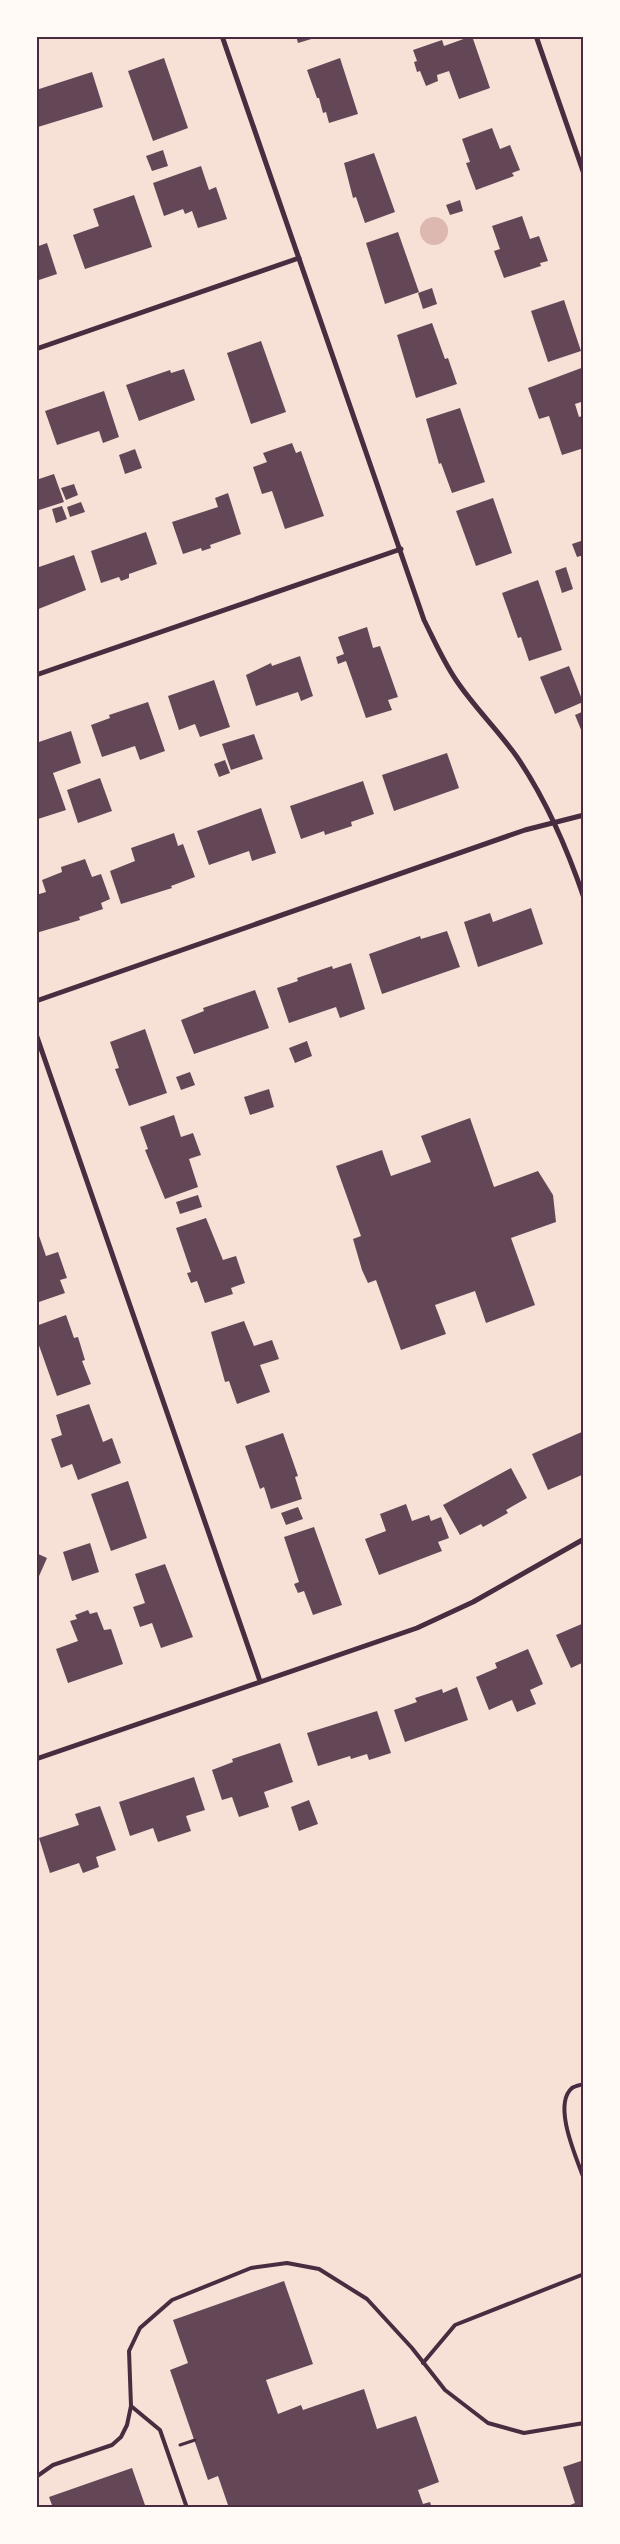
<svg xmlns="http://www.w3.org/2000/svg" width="620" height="2544" viewBox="0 0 620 2544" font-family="Literata,serif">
  <rect width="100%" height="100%" fill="#f7e1d7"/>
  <circle fill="#dcb8b0" cx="434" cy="231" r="14"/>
  <g fill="#644757">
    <polygon points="296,36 318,36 318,37 298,43"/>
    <polygon points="472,36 490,88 459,99 449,71 437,75 438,81 426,86 420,71 417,72 414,62 417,61 413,50 442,40 444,46"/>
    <polygon points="164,58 188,128 153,141 128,71"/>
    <polygon points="340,58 358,114 329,123 326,112 323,113 319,98 317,98 307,70"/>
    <polygon points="92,72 103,107 38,127 36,90"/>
    <polygon points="492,128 500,149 510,145 520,170 512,173 514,176 476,190 466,163 470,162 462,139"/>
    <polygon points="163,150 168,166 152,171 146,156"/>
    <polygon points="374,153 395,212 365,223 356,197 353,198 344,163"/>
    <polygon points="201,166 209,190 216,187 227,219 198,228 192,211 185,214 183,209 164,216 153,183"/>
    <polygon points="134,195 152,247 85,269 73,235 99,226 93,209"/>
    <polygon points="460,200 463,211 450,215 446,205"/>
    <polygon points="522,216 530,239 539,236 548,261 540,263 541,266 504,278 494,251 500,249 492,226"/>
    <polygon points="398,232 419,292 385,304 366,243"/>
    <polygon points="47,243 57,274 36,281 36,247"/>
    <polygon points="432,288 437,304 423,309 418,293"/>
    <polygon points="564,300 581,351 548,362 531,311"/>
    <polygon points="432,323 445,359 448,358 457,384 416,398 397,335"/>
    <polygon points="261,341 286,412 251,424 227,353"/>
    <polygon points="584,367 584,401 575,404 579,417 582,416 584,420 584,448 562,455 549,416 539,419 528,388"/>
    <polygon points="184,369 195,400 139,421 126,385 170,370 171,373"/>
    <polygon points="104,391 119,437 103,443 99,431 57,445 45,411"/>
    <polygon points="460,408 485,482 452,493 441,463 439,464 426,419"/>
    <polygon points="292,443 296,453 301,451 324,516 285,529 272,491 262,494 253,467 267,462 263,453"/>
    <polygon points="135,449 142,468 125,474 119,455"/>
    <polygon points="54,474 64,502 36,511 36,480"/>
    <polygon points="74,484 78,495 66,500 61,488"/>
    <polygon points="228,493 241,534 210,545 211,548 202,551 201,548 183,554 172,522 218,507 215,498"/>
    <polygon points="493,498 512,553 476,566 456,511"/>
    <polygon points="81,502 85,512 70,517 67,507"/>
    <polygon points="62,506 67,519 56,523 52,509"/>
    <polygon points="146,532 157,564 129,574 129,578 121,581 119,577 101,583 91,551"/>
    <polygon points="584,540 584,555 577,557 572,544"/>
    <polygon points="74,555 86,590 36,610 36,568"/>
    <polygon points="566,567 573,589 562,593 555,571"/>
    <polygon points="538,580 562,650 529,661 521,637 518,638 502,593"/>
    <polygon points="367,627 373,648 380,646 398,697 388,700 392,710 366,718 346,661 338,664 336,657 344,654 338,637"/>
    <polygon points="300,656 313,696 301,701 298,692 256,706 246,675 271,663 272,666"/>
    <polygon points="569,666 583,702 555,714 540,677"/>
    <polygon points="214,680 230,727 200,737 195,724 179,730 168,696"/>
    <polygon points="148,702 165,751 140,760 135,746 102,757 91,725 110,718 109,715"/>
    <polygon points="584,711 584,737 575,715"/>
    <polygon points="71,731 81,763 53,773 66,810 38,819 36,743"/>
    <polygon points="254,734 263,759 231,770 222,744"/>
    <polygon points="447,753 459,788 394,811 382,775"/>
    <polygon points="225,760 230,773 219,777 214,764"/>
    <polygon points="100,778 112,811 78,823 67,790"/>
    <polygon points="363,781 374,814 351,822 352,826 325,835 324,831 301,839 290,806"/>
    <polygon points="261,808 276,853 252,861 249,851 209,865 197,831"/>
    <polygon points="174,833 178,846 183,844 195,877 171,886 172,888 121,904 110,871 135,861 131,848"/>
    <polygon points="85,859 92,877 101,874 110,899 101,903 103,909 79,917 80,920 36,933 36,895 46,892 42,880 62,872 61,867"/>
    <polygon points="531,908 543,944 478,967 464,922 490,913 493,922"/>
    <polygon points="447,931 460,967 382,994 369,954 420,936 421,939"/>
    <polygon points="351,963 365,1009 340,1018 336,1007 289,1023 277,988 298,981 297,978 332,966 333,969"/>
    <polygon points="255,990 269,1028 194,1054 181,1020 204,1011 203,1008"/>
    <polygon points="145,1029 167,1093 129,1106 115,1069 119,1068 110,1042"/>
    <polygon points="307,1041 312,1056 295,1063 289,1048"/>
    <polygon points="190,1072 195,1085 181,1090 176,1077"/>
    <polygon points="269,1089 274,1107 250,1115 244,1097"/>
    <polygon points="174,1115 181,1137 193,1133 201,1155 189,1159 198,1187 165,1199 145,1150 148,1149 140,1127"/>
    <polygon points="470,1118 494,1187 538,1171 553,1195 556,1222 511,1238 535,1305 486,1323 475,1291 435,1305 446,1334 401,1350 376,1280 368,1283 362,1270 353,1239 361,1236 336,1166 382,1150 391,1176 431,1162 421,1136"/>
    <polygon points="198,1195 202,1207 180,1214 176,1202"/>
    <polygon points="206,1218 223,1260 236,1256 245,1283 231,1288 233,1294 205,1303 197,1281 191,1283 187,1273 191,1272 176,1228"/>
    <polygon points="38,1233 46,1256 58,1252 67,1278 60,1280 65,1293 36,1303 36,1234"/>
    <polygon points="66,1315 74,1338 78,1337 85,1360 82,1361 91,1384 57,1396 36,1337 36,1326"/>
    <polygon points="244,1321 254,1346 272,1340 279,1359 260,1365 270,1392 237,1404 229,1381 225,1382 211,1332"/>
    <polygon points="89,1404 103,1442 112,1438 121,1463 78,1480 72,1464 61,1468 51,1439 62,1435 56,1415"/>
    <polygon points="584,1431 584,1474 548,1490 532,1454"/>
    <polygon points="283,1433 298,1476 295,1477 302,1499 271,1509 264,1487 260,1489 245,1446"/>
    <polygon points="511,1468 527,1498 506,1510 508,1513 483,1527 481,1524 460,1535 443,1505"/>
    <polygon points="128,1481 147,1538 111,1551 91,1494"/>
    <polygon points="406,1504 412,1521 429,1515 431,1521 441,1517 449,1538 438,1542 442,1551 379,1575 365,1539 386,1531 380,1514"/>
    <polygon points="298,1507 303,1519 286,1525 281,1513"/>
    <polygon points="314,1527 342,1605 313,1615 304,1591 298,1593 294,1584 299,1582 284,1537"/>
    <polygon points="90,1543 99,1572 72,1581 63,1552"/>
    <polygon points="36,1553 47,1558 36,1583"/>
    <polygon points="165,1564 193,1637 161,1648 152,1623 140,1627 133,1607 145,1603 135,1574"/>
    <polygon points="88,1610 90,1614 97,1612 104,1630 111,1629 123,1664 68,1683 56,1649 78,1641 70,1621 77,1619 75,1615"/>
    <polygon points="584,1623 584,1662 571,1668 556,1635"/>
    <polygon points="528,1649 543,1684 530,1690 536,1704 517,1712 512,1700 489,1710 476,1677 497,1668 495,1663"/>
    <polygon points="457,1687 468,1720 405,1742 394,1710 417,1702 415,1698 442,1689 443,1693"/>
    <polygon points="377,1711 391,1753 369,1760 367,1754 351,1759 350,1756 318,1766 307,1733"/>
    <polygon points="280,1743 293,1782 264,1792 269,1807 239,1817 232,1797 222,1800 212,1770 233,1762 232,1759"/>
    <polygon points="194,1777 205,1810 186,1816 191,1831 158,1842 153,1828 130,1836 119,1802"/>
    <polygon points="309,1800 318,1824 299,1831 291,1807"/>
    <polygon points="100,1806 116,1850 96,1857 99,1867 83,1873 79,1863 50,1873 39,1838 79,1825 75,1814"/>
    <polygon points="284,2281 313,2364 266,2380 278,2414 301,2405 303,2410 364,2389 377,2429 416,2416 439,2482 418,2490 423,2504 430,2502 432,2508 229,2508 218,2476 208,2480 170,2370 188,2363 173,2320"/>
    <polygon points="584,2460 584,2508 563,2508 575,2503 563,2467"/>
    <polygon points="132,2468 146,2508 53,2508 49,2497"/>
  </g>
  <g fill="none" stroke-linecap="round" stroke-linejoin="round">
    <polyline stroke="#4a2c40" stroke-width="3" points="180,2445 195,2440"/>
    <g stroke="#4a2c40" stroke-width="4">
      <path d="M584 2084C581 2085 575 2086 572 2088 552 2105 577 2159 584 2179"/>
      <polyline points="423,2363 455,2325 584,2274"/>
      <polyline points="131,2406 160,2430 187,2508"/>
      <polyline points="36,2477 53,2465 112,2445 121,2437 127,2425 131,2406 129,2351 140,2328 172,2300 251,2268 287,2263 319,2269 367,2299 412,2348 445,2390 488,2423 524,2433 584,2423"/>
    </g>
    <g stroke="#4a2c40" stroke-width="5">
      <path d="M222 36 424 620C434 640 443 661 456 680 474 707 498 730 517 757 547 801 567 848 584 898"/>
      <polyline points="536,36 584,174"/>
      <polyline points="36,349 299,258"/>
      <polyline points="36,675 401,549"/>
      <polyline points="36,1001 525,830 584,815"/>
      <polyline points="36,1034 260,1681"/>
      <polyline points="36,1759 417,1628 473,1602 584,1539"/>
    </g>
  </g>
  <rect width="620" height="2544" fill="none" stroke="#fffaf5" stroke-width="75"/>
  <rect x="38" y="38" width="544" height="2468" fill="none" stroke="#4a2c40" stroke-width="2"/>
</svg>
